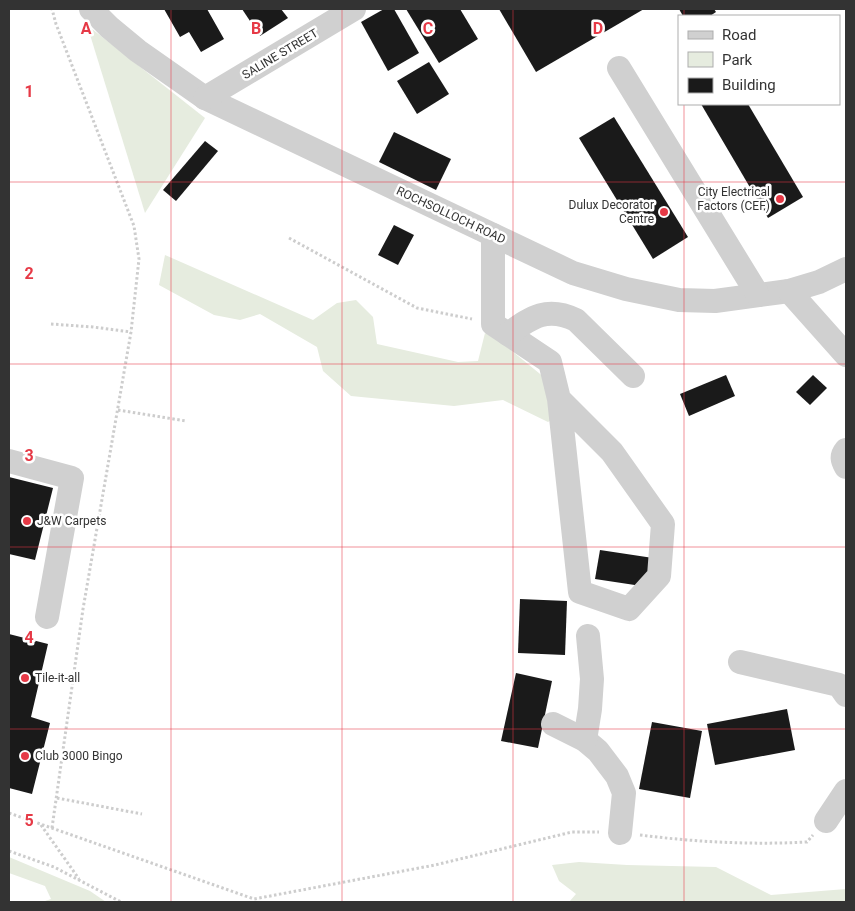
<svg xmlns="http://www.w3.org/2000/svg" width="855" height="911" viewBox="0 0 855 911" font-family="Roboto,sans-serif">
  <rect width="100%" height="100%" fill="#fff"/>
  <g fill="#e6ecdf">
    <polygon points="87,25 205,118 145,213"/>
    <polygon points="165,255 313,320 337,303 356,300 373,317 377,344 458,362 478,361 485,333 501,342 545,378 553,419 548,422 503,400 454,406 351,396 323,371 317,347 260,314 240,320 214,315 159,285"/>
    <polygon points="9,857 90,891 106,902 42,902 51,899 45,886 9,873"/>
    <polygon points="579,862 627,865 716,867 771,895 846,889 846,902 569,902 576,894 559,881 552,865"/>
  </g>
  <g fill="#1a1a1a">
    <polygon points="164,9 207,9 224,39 201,52 189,32 180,37"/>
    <polygon points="242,9 281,9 288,18 260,36"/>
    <polygon points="384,9 394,9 419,53 388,71 361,22"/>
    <polygon points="406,9 460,9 478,39 439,63"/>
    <polygon points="499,9 644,9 536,72"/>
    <polygon points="679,9 714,9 716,12 710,16 683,16"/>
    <polygon points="429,62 449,94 417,114 397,81"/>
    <polygon points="701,104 748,104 803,197 768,218"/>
    <polygon points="614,117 688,237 653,259 579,138"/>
    <polygon points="394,132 451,159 436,190 379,162"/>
    <polygon points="205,141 218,151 176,201 163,190"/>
    <polygon points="394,225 414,235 398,265 378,255"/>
    <polygon points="726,375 735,396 689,416 680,394"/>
    <polygon points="813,375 827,388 810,405 796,392"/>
    <polygon points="9,477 53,488 35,560 9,554"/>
    <polygon points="600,550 653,558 648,587 595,579"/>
    <polygon points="520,599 567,601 565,655 518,653"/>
    <polygon points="9,634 48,644 31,717 50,723 32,794 9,788"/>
    <polygon points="516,673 552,681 538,748 501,741"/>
    <polygon points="787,709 795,750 715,765 707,724"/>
    <polygon points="652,722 702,731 690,798 639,789"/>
  </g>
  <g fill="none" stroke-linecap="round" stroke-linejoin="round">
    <g stroke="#cdcdcd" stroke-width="3" stroke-dasharray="2.5 2.5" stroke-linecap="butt">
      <polyline points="289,238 417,308 472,319"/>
      <polyline points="51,324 93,327 131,332"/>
      <polyline points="118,410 186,421"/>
      <polyline points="57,798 142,814"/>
      <polyline points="9,813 254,899 435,865 572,832 599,832"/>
      <polyline points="41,825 79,879"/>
      <polyline points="52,828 83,609 131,332 139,259 134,226 56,24 52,9"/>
      <path d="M640 835C695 842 751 845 807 842L813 835"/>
      <polyline points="9,851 54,867 121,902"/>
    </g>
    <g stroke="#d0d0d0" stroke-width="24">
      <polyline points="91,9 109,27 138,51 205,98 573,273 626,289 679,300 715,301 789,291 819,282 846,269"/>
      <polyline points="619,68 758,295"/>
      <polyline points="205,98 354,9"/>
      <polyline points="493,235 493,324 550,362 559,399 580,592 629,609 659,576 663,524 612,452 559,399"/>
      <polyline points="789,291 846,355"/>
      <path d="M508 334C532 317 547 306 576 320L633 376"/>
      <path d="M846 450C841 456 842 460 846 467"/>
      <polyline points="9,461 72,478 47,617"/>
      <polyline points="740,662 839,685 846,695"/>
      <polyline points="553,724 585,740 598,751 617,776 624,793 620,833"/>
      <polyline points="585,740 590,709 592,679 588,636"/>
      <polyline points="826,821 846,791"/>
    </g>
  </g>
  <path fill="none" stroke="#e63946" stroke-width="1" stroke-opacity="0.55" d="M171 9V902M342 9V902M513 9V902M684 9V16M684 104V902M9 182H846M9 364H846M9 547H846M9 729H846"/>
  <g fill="#e63946" stroke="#fff" stroke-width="2">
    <circle cx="780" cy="199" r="5"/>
    <circle cx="664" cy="212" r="5"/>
    <circle cx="27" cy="521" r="5"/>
    <circle cx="25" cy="678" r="5"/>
    <circle cx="25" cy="756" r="5"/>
  </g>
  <g text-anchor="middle" stroke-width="5" stroke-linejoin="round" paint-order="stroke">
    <g font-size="12" fill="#333" stroke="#fff">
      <text transform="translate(280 54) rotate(-31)" y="4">SALINE STREET</text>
      <text transform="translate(451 215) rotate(25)" y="4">ROCHSOLLOCH ROAD</text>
    </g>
    <g font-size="12" fill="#333" stroke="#fff" text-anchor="start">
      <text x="770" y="196" text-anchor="end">City Electrical<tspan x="770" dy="14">Factors (CEF)</tspan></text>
      <text x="654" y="209" text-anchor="end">Dulux Decorator<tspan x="654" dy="14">Centre</tspan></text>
      <text x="37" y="525">J&amp;W Carpets</text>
      <text x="35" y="682">Tile-it-all</text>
      <text x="35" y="760">Club 3000 Bingo</text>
    </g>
  </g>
  <g font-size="16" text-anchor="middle" font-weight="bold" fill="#e63946" stroke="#fff" stroke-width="5" stroke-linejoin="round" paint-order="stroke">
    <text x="86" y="34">A</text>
    <text x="256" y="34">B</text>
    <text x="428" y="34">C</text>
    <text x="598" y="34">D</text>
    <text x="29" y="97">1</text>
    <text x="29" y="279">2</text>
    <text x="29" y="461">3</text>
    <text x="29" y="643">4</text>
    <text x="29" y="826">5</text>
  </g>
  <rect width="855" height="911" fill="none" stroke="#333333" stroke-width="20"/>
  <rect x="678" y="15" width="162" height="90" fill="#ffffff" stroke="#adadad"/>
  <rect x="688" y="31" width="25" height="8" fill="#d0d0d0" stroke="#adadad"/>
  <text x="722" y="40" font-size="15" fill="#333333">Road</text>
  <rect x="688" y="52" width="25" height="15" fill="#e6ecdf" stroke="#adadad"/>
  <text x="722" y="65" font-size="15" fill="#333333">Park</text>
  <rect x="688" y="78" width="25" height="15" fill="#1a1a1a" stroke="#adadad"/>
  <text x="722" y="90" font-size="15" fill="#333333">Building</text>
</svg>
